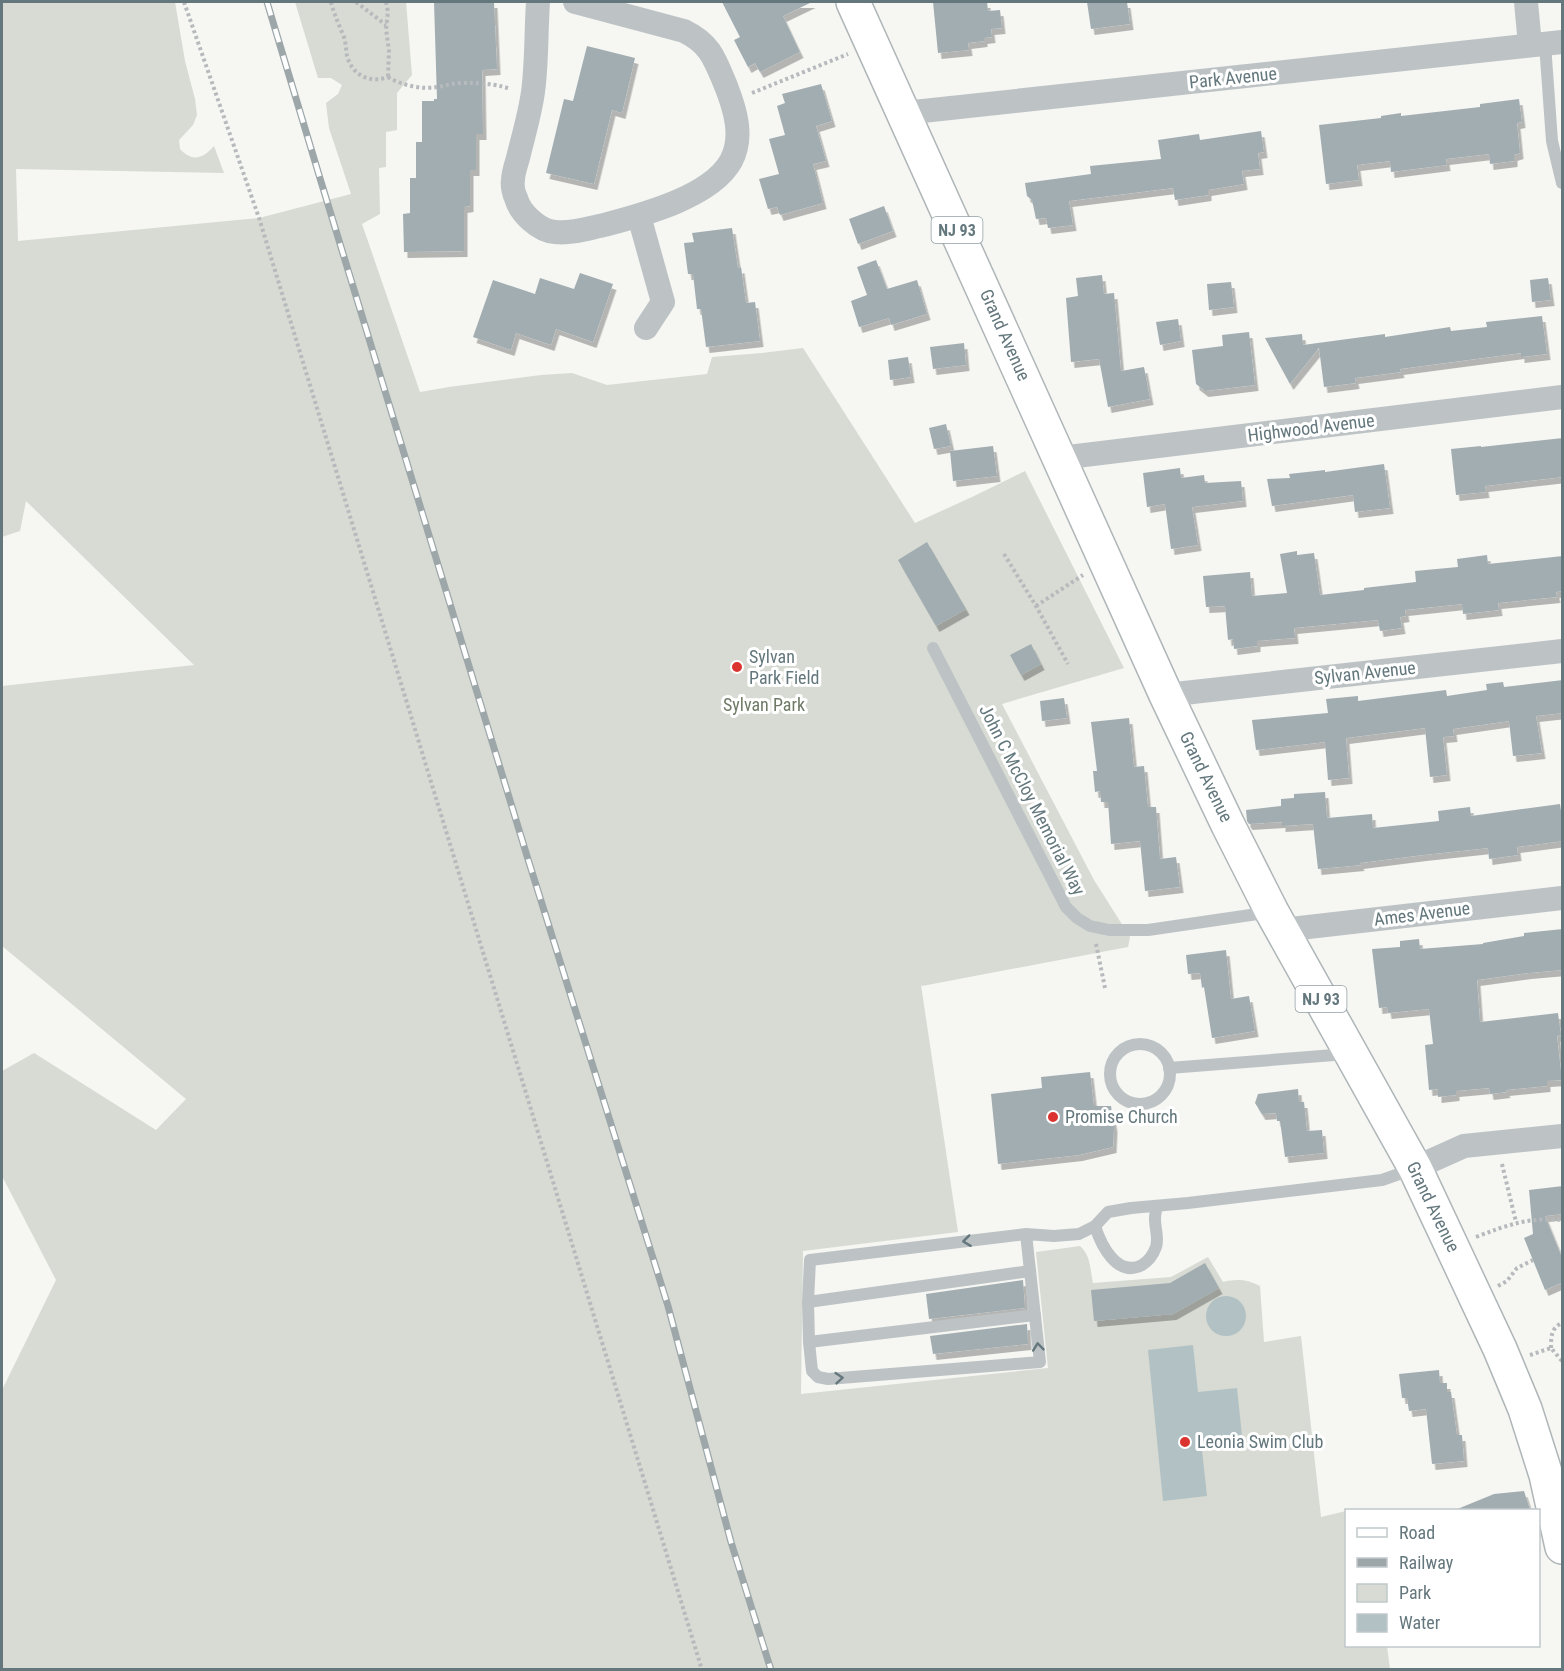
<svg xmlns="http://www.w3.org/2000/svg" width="1564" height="1671" viewBox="0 0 1564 1671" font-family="'Roboto Condensed',sans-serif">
  <defs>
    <filter id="shadow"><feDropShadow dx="3.5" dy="6" stdDeviation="0" flood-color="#0004"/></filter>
  </defs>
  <rect width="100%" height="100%" fill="#f6f6f3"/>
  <path fill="#d7dbd3" d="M2 2H175L185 61 195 99 197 115 193 125 179 140 180 149C192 162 203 159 214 146L224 173 16 169 18 241 259 218 351 194 329 128 326 103 338 94 342 85 331 78H318L295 2H406L412 75 397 93V130L386 132V167L379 168 380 214 362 224 420 392 449 387 541 375 572 373 607 385 707 374 712 357 762 353 803 348 915 523 972 497 1025 471 1124 668 1002 704 1094 880 1130 937 1128 947 922 986 921 985 958 1232 803 1251 801 1394 1048 1368 1036 1252 1080 1246C1091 1256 1090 1269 1093 1283L1171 1277 1208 1257 1223 1282C1237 1279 1246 1279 1260 1286L1264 1342 1301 1336 1321 1517 1346 1511V1646H1387L1390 1669H2V1390L56 1280 2 1176V1071L34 1053 156 1130 186 1099 2 946V686L194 665 26 501 20 531 2 537Z"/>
  <g fill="#b2c2c4">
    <circle cx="1226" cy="1316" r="20"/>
    <polygon points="1193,1345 1198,1392 1237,1388 1243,1445 1202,1450 1207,1496 1163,1501 1148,1350"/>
  </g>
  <g fill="#a2adb1" filter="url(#shadow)">
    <polygon points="434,2 494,2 497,69 482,70 483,134 476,134 476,170 470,170 470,206 464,207 464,251 404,252 403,214 410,213 410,178 416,178 416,142 422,142 422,101 434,101 434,99 437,99"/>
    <polygon points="722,2 812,2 783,16 800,52 760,72 755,63 748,67 734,40 740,37"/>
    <polygon points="933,2 987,2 988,11 1000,10 1002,28 991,29 992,37 984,38 984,41 968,43 969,50 938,53"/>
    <polygon points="1087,2 1127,2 1130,24 1091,29"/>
    <polygon points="587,46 635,58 622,113 612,110 594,184 546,173 564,99 573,101"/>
    <polygon points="821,84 832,121 816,126 826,161 813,164 823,203 780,215 777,207 768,209 759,179 779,174 769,139 785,135 777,106 785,103 782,94"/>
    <polygon points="1519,99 1522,122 1517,123 1520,153 1514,155 1514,161 1490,164 1489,154 1446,159 1447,165 1391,172 1390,161 1357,165 1359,180 1326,184 1319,125 1381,118 1381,116 1401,113 1401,116 1480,107 1480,104"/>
    <polygon points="1261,131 1264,152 1258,153 1260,169 1242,171 1244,184 1208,190 1208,195 1175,200 1173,188 1069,201 1073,225 1048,228 1046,218 1036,219 1032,200 1027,196 1025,183 1091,174 1090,166 1161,159 1158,140 1199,134 1200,140"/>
    <polygon points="884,206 893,231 858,244 849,219"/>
    <polygon points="732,228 738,268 741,267 746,303 755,302 760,341 706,347 701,309 697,309 693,274 688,274 684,243 694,242 692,233"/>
    <polygon points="876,260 887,289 917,280 927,314 891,325 889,318 859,327 851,301 867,295 857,267"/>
    <polygon points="580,273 613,284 593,342 556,329 551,345 516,333 511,350 473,337 493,280 535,294 540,278 574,289"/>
    <polygon points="1102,275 1104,294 1114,293 1121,371 1144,367 1150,399 1108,407 1099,359 1071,362 1066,298 1078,296 1076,278"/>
    <polygon points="1548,278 1551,300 1532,302 1530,280"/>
    <polygon points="1231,282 1234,307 1209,310 1207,284"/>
    <polygon points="1542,316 1547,354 1521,357 1521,353 1400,369 1401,372 1355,378 1356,383 1324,387 1319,348 1290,384 1265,338 1302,334 1303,345 1385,334 1385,337 1450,327 1451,331 1487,327 1486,322"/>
    <polygon points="1178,319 1181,341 1160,345 1156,322"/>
    <polygon points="1249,332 1255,385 1205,391 1196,384 1192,350 1223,346 1222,335"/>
    <polygon points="964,343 966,365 933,369 930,347"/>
    <polygon points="908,357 911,377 890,380 888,360"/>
    <polygon points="946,424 951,446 934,449 929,428"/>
    <polygon points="1563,438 1563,477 1485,486 1486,492 1456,495 1451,449 1481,446 1481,447"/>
    <polygon points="993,446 997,476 953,481 950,451"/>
    <polygon points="1384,464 1390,508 1355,512 1353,495 1272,506 1267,479 1290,478 1289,474 1325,470 1325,472"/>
    <polygon points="1180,468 1181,478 1204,475 1205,483 1241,481 1243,501 1192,507 1198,545 1171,549 1165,504 1147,507 1143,473"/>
    <polygon points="927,542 966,609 936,626 898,560"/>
    <polygon points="1297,551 1297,555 1314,553 1320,595 1364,590 1364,588 1416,582 1415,571 1458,567 1457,559 1487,555 1488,564 1563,556 1563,591 1556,592 1557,597 1498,603 1499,610 1463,614 1462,604 1405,610 1406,616 1400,617 1402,628 1380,631 1378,620 1294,628 1295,638 1257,641 1257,646 1234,649 1233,639 1228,640 1225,606 1206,607 1203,576 1250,572 1252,596 1287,593 1280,554"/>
    <polygon points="1031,644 1041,664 1021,675 1010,655"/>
    <polygon points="1563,680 1563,713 1536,716 1542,753 1513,756 1509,721 1453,729 1454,736 1443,737 1447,775 1430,777 1425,728 1346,738 1349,778 1328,780 1325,742 1256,750 1252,720 1328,713 1326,699 1358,696 1358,701 1446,690 1447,696 1487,690 1486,684 1503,682 1504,687"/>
    <polygon points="1064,698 1067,718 1042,721 1040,701"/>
    <polygon points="1129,718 1134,767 1144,766 1148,807 1156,807 1160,859 1176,857 1180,887 1145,891 1140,841 1111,844 1108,802 1101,802 1100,791 1095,792 1093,771 1097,771 1091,722"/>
    <polygon points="1325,792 1327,818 1372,814 1373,828 1439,821 1438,811 1470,807 1471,816 1560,804 1561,811 1563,811 1563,841 1517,847 1518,855 1489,859 1488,848 1423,855 1360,863 1361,865 1318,869 1313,824 1282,826 1282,822 1249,824 1247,821 1246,810 1281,806 1281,799 1294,798 1294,794"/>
    <polygon points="1563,929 1563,970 1528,973 1477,980 1480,1022 1558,1013 1561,1035 1557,1036 1562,1080 1547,1081 1547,1086 1506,1090 1507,1092 1490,1094 1489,1088 1456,1091 1456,1095 1438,1097 1438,1089 1429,1090 1425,1045 1433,1044 1429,1009 1388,1013 1387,1007 1379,1008 1372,949 1400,947 1400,941 1419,939 1420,949 1483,944 1483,943 1524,936 1524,933"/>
    <polygon points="1226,950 1231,999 1249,996 1255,1031 1212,1038 1204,987 1202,988 1200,973 1188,974 1186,955"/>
    <polygon points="1090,1072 1094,1106 1111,1106 1114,1127 1113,1147 1079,1155 998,1164 991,1094 1042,1088 1041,1077"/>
    <polygon points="1298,1089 1299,1102 1304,1102 1307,1131 1322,1130 1324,1153 1285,1157 1280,1121 1277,1121 1276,1113 1262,1114 1255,1103 1258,1094"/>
    <polygon points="1563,1186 1563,1214 1545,1216 1563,1260 1563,1282 1545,1290 1524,1238 1533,1234 1529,1190"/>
    <polygon points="1205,1263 1219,1288 1173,1314 1094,1321 1091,1290 1170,1283"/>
    <polygon points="1023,1280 1025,1308 929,1319 926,1294"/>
    <polygon points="1027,1324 1028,1344 933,1354 930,1336"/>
    <polygon points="1439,1370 1440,1383 1447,1383 1447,1392 1451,1392 1457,1435 1462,1435 1464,1461 1432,1464 1426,1409 1409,1411 1407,1398 1402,1398 1399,1374"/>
    <polygon points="1524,1491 1530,1510 1455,1510 1494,1494"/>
  </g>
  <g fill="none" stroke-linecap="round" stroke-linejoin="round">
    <defs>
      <polyline id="primary" points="853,2 1166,695 1228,825 1272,912 1415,1168 1500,1349 1525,1409 1546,1475 1562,1547"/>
    </defs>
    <use href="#primary" stroke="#afb6b8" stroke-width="36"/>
    <g stroke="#b6babc" stroke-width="4" stroke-dasharray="3 3" stroke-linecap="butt">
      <polyline points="184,2 259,218 702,1670"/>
      <path d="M331 2C334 14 339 25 344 37 346 44 346 50 347 56 352 75 370 84 388 77"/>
      <polyline points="356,2 386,25"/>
      <polyline points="386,2 388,12 386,29 389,51 388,77"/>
      <path d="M388 77C401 85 422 90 437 87 445 86 453 83 460 83 480 83 492 83 511 89"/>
      <polyline points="752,93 848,54"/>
      <polyline points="1004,554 1036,606 1068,664"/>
      <polyline points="1036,606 1083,575"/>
      <polyline points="1096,944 1105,988"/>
      <polyline points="1502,1164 1516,1222"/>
      <path d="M1476 1237C1507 1225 1529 1217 1562 1220"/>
      <polyline points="1498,1286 1507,1281 1517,1268 1533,1260"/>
      <path d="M1551 1348C1551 1337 1551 1328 1562 1323"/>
      <polyline points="1530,1355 1551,1348 1562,1361"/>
    </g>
    <g stroke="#bdc3c5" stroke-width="12">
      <polyline points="1545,44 1552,141 1562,183"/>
      <polyline points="933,648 1066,907 1077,918 1090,926 1109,930 1148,930 1271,912"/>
      <circle cx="1140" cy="1074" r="30"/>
      <polyline points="1169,1068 1347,1054"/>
      <path d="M1095 1226C1101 1245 1117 1278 1142 1265 1149 1261 1153 1255 1156 1247 1159 1238 1155 1229 1155 1219 1155 1215 1156 1210 1157 1206"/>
      <polyline points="1026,1234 1040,1362 828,1379 818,1377 812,1371 809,1342 808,1302 810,1260 1026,1234 1054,1236 1079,1234 1095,1226 1108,1212 1131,1208 1188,1203 1382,1180 1413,1169"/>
      <polyline points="808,1302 1030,1271"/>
      <polyline points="809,1342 1035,1315"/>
    </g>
    <g stroke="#bdc3c5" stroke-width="24">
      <path d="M538 2C536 32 537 62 533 92 530 114 523 137 518 158 516 165 513 173 513 180 512 186 514 194 516 198 520 213 539 231 555 232 571 234 589 228 604 225 642 215 711 197 731 161 744 137 735 109 726 86 715 60 711 44 684 31L575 2"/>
      <polyline points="1526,2 1530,45"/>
      <polyline points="904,113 1562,42"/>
      <polyline points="639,216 663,302 646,328"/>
      <polyline points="1060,458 1562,397"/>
      <polyline points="1166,695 1562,651"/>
      <polyline points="1282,930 1562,898"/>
      <polyline points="1415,1168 1464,1146 1562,1136"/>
    </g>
    <use href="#primary" stroke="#fff" stroke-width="33"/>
    <defs>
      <polyline id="rail" points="267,2 319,175 527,856 668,1306 731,1542 771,1670"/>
    </defs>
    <use href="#rail" stroke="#9da7aa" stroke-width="7"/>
    <use href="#rail" stroke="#fff" stroke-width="4.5" stroke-dasharray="14" stroke-linecap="butt"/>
  </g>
  <defs><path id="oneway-chevron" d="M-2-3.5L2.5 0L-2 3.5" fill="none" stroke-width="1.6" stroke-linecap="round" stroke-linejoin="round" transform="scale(1.5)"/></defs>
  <g stroke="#63777d">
    <use href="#oneway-chevron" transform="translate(967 1241) rotate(173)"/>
    <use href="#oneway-chevron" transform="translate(1038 1347) rotate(-96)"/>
    <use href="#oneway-chevron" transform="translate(839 1378) rotate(-5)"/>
  </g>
  <g fill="#db332f" stroke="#fff" stroke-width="2">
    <circle cx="737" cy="667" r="6"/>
    <circle cx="1053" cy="1117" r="6"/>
    <circle cx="1185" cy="1442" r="6"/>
  </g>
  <g text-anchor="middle" stroke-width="6" stroke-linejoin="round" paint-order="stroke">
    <g fill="#fff" stroke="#92a0a4" stroke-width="1.5">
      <rect x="931.5" y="217" width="51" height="26" rx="4.5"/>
      <rect x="1295.5" y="986" width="51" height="26" rx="4.5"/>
    </g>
    <g font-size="16" font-weight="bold" fill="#63777d">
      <text x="957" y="236">NJ 93</text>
      <text x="1321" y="1005">NJ 93</text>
    </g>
    <g font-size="18" fill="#63777d" stroke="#fff">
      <text transform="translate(1233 78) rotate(-6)" y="6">Park Avenue</text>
      <text transform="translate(1005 335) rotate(66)" y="6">Grand Avenue</text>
      <text transform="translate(1311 428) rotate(-7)" y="6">Highwood Avenue</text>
      <text transform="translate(1365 673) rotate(-6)" y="6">Sylvan Avenue</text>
      <text transform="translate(1206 777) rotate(64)" y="6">Grand Avenue</text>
      <text transform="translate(1032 800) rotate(63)" y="6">John C McCloy Memorial Way</text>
      <text transform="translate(1422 914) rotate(-7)" y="6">Ames Avenue</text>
      <text transform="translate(1433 1207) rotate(64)" y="6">Grand Avenue</text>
    </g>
    <g font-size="18" fill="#63777d" stroke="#fff" text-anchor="start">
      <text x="749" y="663">Sylvan<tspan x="749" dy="21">Park Field</tspan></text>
      <text x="1065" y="1123">Promise Church</text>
      <text x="1197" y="1448">Leonia Swim Club</text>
    </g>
    <g font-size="18" fill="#6e7a65" stroke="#fff">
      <text x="764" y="711">Sylvan Park</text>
    </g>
  </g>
  <rect width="1564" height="1671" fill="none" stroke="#63777d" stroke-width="6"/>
  <rect x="1345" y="1509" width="195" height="138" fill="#ffffff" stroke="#c1c9cb" stroke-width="1.5"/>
  <rect x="1357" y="1528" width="30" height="9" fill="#ffffff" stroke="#c1c9cb" stroke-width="1.5"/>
  <text x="1399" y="1539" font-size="18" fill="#63777d">Road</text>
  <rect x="1357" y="1558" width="30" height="9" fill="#9da7aa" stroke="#c1c9cb" stroke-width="1.5"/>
  <text x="1399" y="1569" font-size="18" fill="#63777d">Railway</text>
  <rect x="1357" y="1584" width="30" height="18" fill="#d7dbd3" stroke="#c1c9cb" stroke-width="1.5"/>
  <text x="1399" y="1599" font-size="18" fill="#63777d">Park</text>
  <rect x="1357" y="1614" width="30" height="18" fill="#b2c2c4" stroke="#c1c9cb" stroke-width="1.5"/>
  <text x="1399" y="1629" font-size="18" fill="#63777d">Water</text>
</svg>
